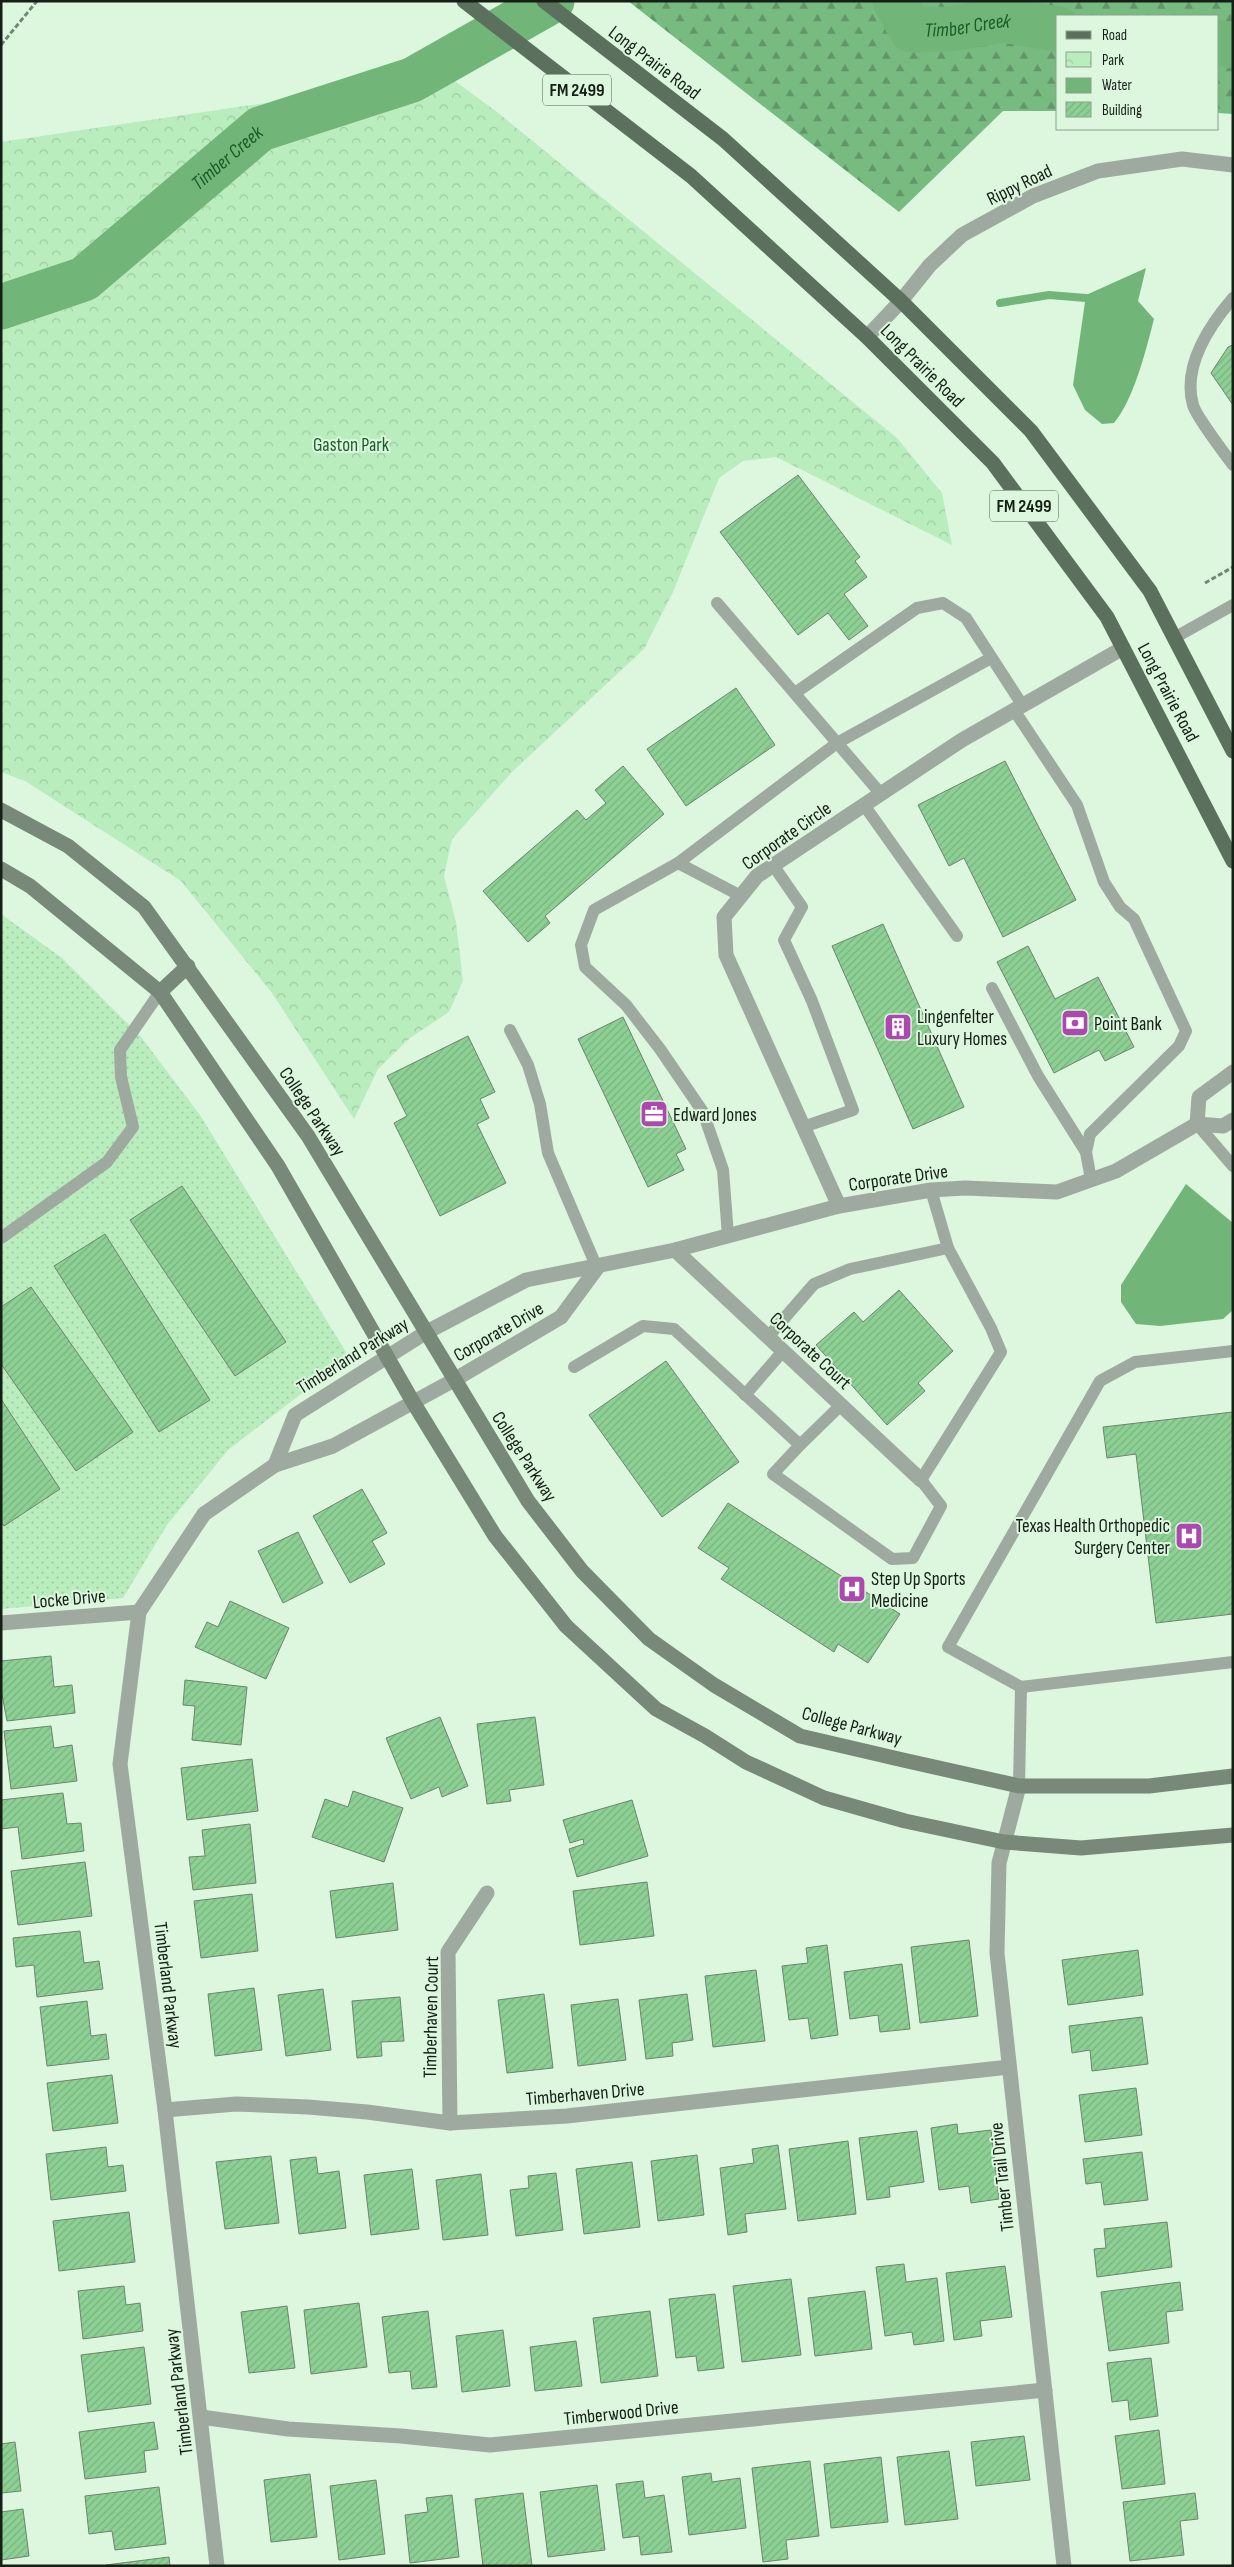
<svg xmlns="http://www.w3.org/2000/svg" width="1234" height="2567" viewBox="0 0 1234 2567" font-family="'Sofia Sans Condensed',sans-serif">
  <defs>
    <pattern id="grass-dots" width="8" height="8" patternUnits="userSpaceOnUse" patternTransform="scale(1.25)"><rect width="8" height="8" fill="#b9edbd"/><path d="M2 2h.1M6 6h.1" fill="none" stroke="#9ecba2" stroke-width="1.8" stroke-linecap="round"/></pattern>
    <pattern id="forest-firs" width="22" height="20" patternUnits="userSpaceOnUse" patternTransform="scale(1.25)"><rect width="22" height="20" fill="#78bb80"/><path d="M5 1l3.5 6h-7zM16 11l3.5 6h-7z" fill="#619768"/></pattern>
    <pattern id="park-crowns" width="20" height="18" patternUnits="userSpaceOnUse" patternTransform="scale(1.25)"><rect width="20" height="18" fill="#b9edbd"/><path d="M2 6a3 3 0 1 1 6 0M12 15a3 3 0 1 1 6 0" fill="none" stroke="#9ecba2"/></pattern>
    <pattern id="building-hatch" width="6" height="6" patternUnits="userSpaceOnUse" patternTransform="scale(1.25)"><rect width="6" height="6" fill="#8dd094"/><path d="M-1 1l2-2M0 6l6-6M5 7l2-2" fill="none" stroke="#79b27f"/></pattern>
  </defs>
  <rect width="100%" height="100%" fill="#dcf7de"/>
  <polygon fill="url(#grass-dots)" points="1,914 62,958 141,1037 200,1115 346,1352 340,1364 228,1450 167,1525 123,1598 1,1609"/>
  <polygon fill="url(#forest-firs)" points="628,1 1233,1 1233,114 1218,113 1218,16 1058,16 1058,111 1003,111 899,212"/>
  <polygon fill="url(#park-crowns)" points="448,76 497,112 897,438 942,493 952,545 776,457 743,461 719,478 673,592 644,649 512,772 452,839 444,876 456,922 463,981 449,1012 410,1038 378,1069 354,1119 272,993 181,881 25,781 1,772 1,142"/>
  <g fill="#72b579">
    <path d="M1146 268 1138 301 1154 319C1146 350 1134 399 1114 423L1102 424 1085 410 1073 385 1086 295Z"/>
    <polygon points="1186,1184 1233,1223 1233,1310 1223,1319 1160,1326 1136,1324 1121,1302 1121,1285"/>
  </g>
  <g fill="none" stroke-linecap="round" stroke-linejoin="round">
    <polyline stroke="#72b579" stroke-width="8" points="1000,303 1049,295 1086,298"/>
    <g stroke="#72b579" stroke-width="45">
      <path id="s1" d="M895 1 911 30 950 29 1003 20 1058 29"/>
      <polyline points="1218,42 1233,46"/>
      <path id="s2" d="M1 307 84 279 260 129 412 80 552 1"/>
    </g>
  </g>
  <g fill="url(#building-hatch)" stroke="#6c846e">
    <polygon points="1233,345 1233,405 1211,373 1228,347"/>
    <polygon points="798,475 860,557 855,561 867,577 844,594 868,626 849,640 828,613 798,635 720,532"/>
    <polygon points="736,688 775,745 686,806 647,749"/>
    <polygon points="1005,761 1076,900 1003,937 964,858 949,866 918,805"/>
    <polygon points="623,766 664,814 545,916 550,923 528,942 483,891 577,810 586,820 606,803 595,790"/>
    <polygon points="883,924 964,1107 913,1129 832,946"/>
    <polygon points="1028,946 1055,999 1098,977 1134,1047 1105,1061 1099,1050 1054,1073 997,962"/>
    <polygon points="623,1017 686,1149 676,1154 684,1170 648,1187 578,1039"/>
    <polygon points="468,1036 495,1092 480,1099 489,1118 477,1124 506,1183 440,1216 394,1123 407,1116 387,1076"/>
    <polygon points="182,1186 286,1342 235,1376 130,1220"/>
    <polygon points="105,1234 210,1400 159,1432 54,1266"/>
    <polygon points="31,1287 133,1432 76,1471 1,1364 1,1307"/>
    <polygon points="899,1290 953,1351 918,1383 925,1391 887,1425 816,1345 854,1312 863,1322"/>
    <polygon points="666,1361 739,1462 662,1517 589,1415"/>
    <polygon points="1,1399 60,1489 4,1526 1,1521"/>
    <polygon points="1233,1412 1233,1614 1156,1623 1136,1454 1107,1458 1103,1427"/>
    <polygon points="362,1489 387,1533 372,1541 385,1564 350,1583 313,1516"/>
    <polygon points="728,1503 900,1614 868,1663 838,1644 834,1652 721,1579 729,1568 698,1548"/>
    <polygon points="298,1532 323,1583 283,1603 258,1551"/>
    <polygon points="230,1601 289,1628 266,1679 195,1647 207,1622 218,1627"/>
    <polygon points="51,1656 54,1687 72,1685 75,1713 7,1721 1,1689 1,1661"/>
    <polygon points="185,1680 247,1687 241,1745 192,1740 195,1706 183,1705"/>
    <polygon points="440,1717 468,1786 442,1797 439,1787 411,1799 386,1738"/>
    <polygon points="535,1717 544,1785 509,1790 511,1801 487,1804 477,1724"/>
    <polygon points="51,1726 54,1748 72,1745 77,1781 11,1789 4,1731"/>
    <polygon points="252,1759 258,1811 187,1820 181,1768"/>
    <polygon points="353,1791 403,1808 384,1862 312,1837 325,1799 348,1807"/>
    <polygon points="63,1793 67,1824 81,1823 84,1851 22,1859 18,1827 1,1829 1,1800"/>
    <polygon points="632,1800 648,1856 577,1877 569,1849 584,1844 583,1839 570,1843 563,1820"/>
    <polygon points="250,1824 256,1883 193,1890 189,1857 205,1856 202,1830"/>
    <polygon points="85,1862 92,1916 18,1925 11,1871"/>
    <polygon points="647,1882 654,1936 580,1945 573,1891"/>
    <polygon points="393,1883 398,1930 336,1938 330,1891"/>
    <polygon points="252,1894 258,1951 201,1958 194,1901"/>
    <polygon points="80,1931 84,1963 99,1961 103,1989 37,1997 34,1965 16,1967 13,1938"/>
    <polygon points="969,1940 978,2016 920,2023 911,1947"/>
    <polygon points="827,1945 838,2035 811,2039 808,2018 789,2020 782,1966 808,1963 806,1948"/>
    <polygon points="1138,1950 1143,1995 1068,2005 1062,1960"/>
    <polygon points="902,1964 910,2029 880,2032 878,2015 850,2019 844,1972"/>
    <polygon points="756,1970 765,2041 713,2047 705,1976"/>
    <polygon points="254,1988 262,2050 215,2056 208,1994"/>
    <polygon points="323,1989 331,2050 286,2056 278,1995"/>
    <polygon points="544,1994 553,2068 507,2073 498,2000"/>
    <polygon points="687,1994 693,2040 672,2043 673,2056 646,2059 639,2000"/>
    <polygon points="400,1997 404,2041 381,2042 382,2056 357,2058 352,2001"/>
    <polygon points="618,1999 626,2060 578,2066 571,2005"/>
    <polygon points="87,2001 91,2036 106,2034 109,2059 47,2066 40,2007"/>
    <polygon points="1142,2017 1148,2064 1092,2071 1090,2050 1072,2053 1069,2026"/>
    <polygon points="112,2075 118,2123 53,2131 47,2083"/>
    <polygon points="1136,2088 1142,2135 1085,2142 1079,2095"/>
    <polygon points="957,2124 958,2134 991,2130 999,2199 971,2203 969,2186 939,2190 931,2128"/>
    <polygon points="917,2131 924,2182 889,2187 890,2197 867,2200 859,2138"/>
    <polygon points="848,2141 856,2214 798,2221 789,2149"/>
    <polygon points="778,2145 786,2209 745,2214 747,2232 728,2235 720,2168 754,2163 752,2149"/>
    <polygon points="106,2147 108,2167 123,2165 126,2191 51,2200 46,2154"/>
    <polygon points="1142,2152 1148,2200 1104,2205 1101,2182 1086,2184 1083,2159"/>
    <polygon points="697,2155 704,2215 658,2221 651,2161"/>
    <polygon points="271,2156 279,2223 225,2229 216,2162"/>
    <polygon points="316,2157 318,2174 339,2171 346,2228 299,2234 290,2160"/>
    <polygon points="632,2162 640,2227 584,2234 576,2169"/>
    <polygon points="412,2169 419,2229 371,2235 364,2175"/>
    <polygon points="556,2173 563,2230 516,2236 510,2190 529,2188 528,2176"/>
    <polygon points="481,2174 488,2235 443,2240 436,2180"/>
    <polygon points="129,2212 135,2262 59,2271 53,2221"/>
    <polygon points="1167,2222 1172,2267 1097,2277 1094,2249 1106,2248 1104,2229"/>
    <polygon points="904,2264 906,2282 937,2278 944,2341 914,2345 912,2332 885,2336 876,2267"/>
    <polygon points="1005,2266 1012,2317 980,2321 982,2336 954,2340 946,2273"/>
    <polygon points="791,2279 801,2355 742,2362 733,2286"/>
    <polygon points="1180,2282 1183,2310 1166,2312 1169,2343 1109,2351 1101,2292"/>
    <polygon points="124,2286 126,2305 140,2303 143,2331 83,2339 78,2291"/>
    <polygon points="865,2291 872,2349 815,2356 808,2298"/>
    <polygon points="715,2294 724,2368 698,2371 696,2356 676,2358 669,2299"/>
    <polygon points="359,2303 367,2367 311,2374 304,2310"/>
    <polygon points="287,2306 295,2368 249,2373 241,2312"/>
    <polygon points="428,2311 437,2387 412,2389 410,2371 389,2373 382,2317"/>
    <polygon points="650,2311 658,2376 601,2383 593,2318"/>
    <polygon points="503,2330 510,2386 462,2392 456,2336"/>
    <polygon points="576,2341 582,2386 535,2391 530,2347"/>
    <polygon points="144,2347 151,2404 88,2412 81,2355"/>
    <polygon points="1151,2358 1158,2416 1130,2420 1128,2400 1112,2402 1107,2363"/>
    <polygon points="154,2422 158,2449 144,2451 146,2472 85,2479 79,2432"/>
    <polygon points="1159,2430 1165,2484 1122,2489 1115,2436"/>
    <polygon points="1024,2436 1030,2480 976,2486 971,2442"/>
    <polygon points="15,2442 21,2491 1,2493 1,2444"/>
    <polygon points="949,2451 958,2519 905,2525 897,2457"/>
    <polygon points="881,2457 888,2522 831,2528 824,2464"/>
    <polygon points="810,2461 819,2536 786,2540 788,2559 763,2562 752,2468"/>
    <polygon points="711,2473 712,2482 740,2478 746,2528 689,2535 682,2477"/>
    <polygon points="310,2474 317,2537 271,2542 264,2480"/>
    <polygon points="376,2480 385,2554 339,2560 330,2486"/>
    <polygon points="643,2481 645,2498 664,2495 672,2552 641,2555 639,2536 623,2538 616,2484"/>
    <polygon points="597,2485 605,2550 548,2557 540,2492"/>
    <polygon points="159,2487 166,2544 115,2550 112,2531 89,2534 85,2496"/>
    <polygon points="523,2493 532,2566 483,2566 475,2499"/>
    <polygon points="1195,2493 1198,2519 1180,2521 1184,2555 1130,2561 1123,2502"/>
    <polygon points="452,2495 459,2557 410,2563 405,2515 428,2512 426,2498"/>
    <polygon points="23,2509 29,2556 1,2560 1,2512"/>
    <polygon points="169,2557 170,2566 106,2566 106,2565"/>
  </g>
  <g fill="none" stroke-linecap="round" stroke-linejoin="round">
    <g stroke="#738574" stroke-width="3" stroke-dasharray="5 2.5" stroke-linecap="butt">
      <polyline points="1,45 37,1"/>
      <polyline points="1205,583 1233,567"/>
    </g>
    <g stroke="#9eaa9f" stroke-width="12">
      <path d="M1233 298C1209 326 1182 366 1193 405 1196 416 1224 453 1233 465"/>
      <polyline points="717,603 881,794"/>
      <polyline points="1174,638 1233,605"/>
      <polyline points="795,693 917,608 943,603 966,618 1023,706"/>
      <polyline points="1014,710 1077,805 1104,882 1120,907 1134,919 1186,1031 1179,1046 1090,1134 1086,1152 1091,1180"/>
      <polyline points="864,805 957,936"/>
      <polyline points="678,863 837,743 991,658"/>
      <polyline points="773,865 802,907 784,940 812,1001 853,1110 803,1127"/>
      <polyline points="992,988 1038,1076 1086,1152"/>
      <polyline points="510,1030 528,1065 540,1104 548,1153 597,1268"/>
      <polyline points="1197,1124 1233,1166"/>
      <polyline points="728,1236 723,1170 703,1112 660,1049 626,1005 585,967 581,945 594,910 678,863 741,896"/>
      <polyline points="1,1238 107,1162 133,1127 121,1077 120,1050 160,992"/>
      <polyline points="768,1337 814,1284 850,1269 948,1248"/>
      <polyline points="1233,1351 1135,1362 1100,1381 948,1647 1021,1687 1233,1662"/>
      <polyline points="574,1367 643,1326 674,1329 800,1445 773,1474 892,1559 913,1558 941,1506 921,1480 1001,1352 991,1328 948,1248 931,1190"/>
      <polyline points="745,1395 783,1351"/>
      <polyline points="800,1445 841,1405"/>
      <polyline points="1019,1786 1021,1687"/>
    </g>
    <g stroke="#9eaa9f" stroke-width="15">
      <polyline points="867,337 901,301 930,265 962,235 1033,196 1098,171 1182,159 1233,165"/>
      <polyline points="1197,1124 1199,1097 1233,1072"/>
      <polyline points="839,1206 726,955 724,917 757,876 962,740 1123,648"/>
      <polyline points="675,1250 921,1480"/>
      <polyline points="275,1465 295,1415 425,1333 526,1280 675,1250 839,1206 931,1190 965,1188 1057,1192 1116,1171 1197,1124 1223,1126 1233,1120"/>
      <polyline points="1,1623 139,1612"/>
      <polyline points="1019,1786 999,1863 997,1953 1064,2566"/>
      <polyline points="165,2110 236,2104 308,2107 367,2112 450,2123 567,2116 1009,2067"/>
      <polyline points="450,2123 448,1952 487,1893"/>
      <polyline points="201,2417 288,2429 401,2436 490,2445 1045,2390"/>
      <polyline points="217,2566 165,2110 120,1764 139,1612 204,1514 275,1465 333,1446 454,1380 561,1317 597,1268"/>
    </g>
    <g stroke="#788879" stroke-width="15">
      <polyline points="1,810 68,846 144,907 308,1136 528,1501 582,1571 649,1639 714,1685 800,1736 903,1760 1019,1786 1149,1786 1233,1776"/>
      <polyline points="1,869 30,886 160,992 278,1166 413,1402 495,1536 566,1626 656,1709 705,1736 746,1762 824,1798 905,1821 1004,1842 1081,1848 1233,1835"/>
      <polyline points="160,992 188,966"/>
    </g>
    <g stroke="#5c705e" stroke-width="15">
      <polyline points="464,1 691,176 867,337 993,463 1107,617 1233,861"/>
      <polyline points="544,1 723,139 901,301 1031,431 1150,591 1233,751"/>
    </g>
  </g>
  <defs>
    <symbol id="bank-square" viewBox="-11 -11 22 22"><rect x="-9" y="-9" width="18" height="18" rx="4" fill="#ac48ae" stroke="#dcf7de"/><path d="M-6-4H6V4H-6ZM0-2.3a2.3 2.3 0 1 0 0 4.6a2.3 2.3 0 1 0 0-4.6Z" fill="#fff"/></symbol>
    <symbol id="building-square" viewBox="-11 -11 22 22"><rect x="-9" y="-9" width="18" height="18" rx="4" fill="#ac48ae" stroke="#dcf7de"/><path d="M-4-6H4V6H1V3H-1V6H-4ZM-2.5-4.3h1.7v1.8h-1.7ZM.8-4.3h1.7v1.8H.8ZM-2.5-1h1.7V.8h-1.7ZM.8-1h1.7V.8H.8Z" fill="#fff"/></symbol>
    <symbol id="office-square" viewBox="-11 -11 22 22"><rect x="-9" y="-9" width="18" height="18" rx="4" fill="#ac48ae" stroke="#dcf7de"/><path d="M-6-3h4V-5.5h4V-3h4V5H-6ZM-1-4.5V-3h2v-1.5ZM-6 0V1H6V0Z" fill="#fff"/></symbol>
    <symbol id="hospital-square" viewBox="-11 -11 22 22"><rect x="-9" y="-9" width="18" height="18" rx="4" fill="#ac48ae" stroke="#dcf7de"/><path d="M-5-5h3v3.5h4V-5h3V5h-3V1.5h-4V5h-3Z" fill="#fff"/></symbol>
  </defs>
  <g fill-rule="evenodd">
    <use href="#bank-square" x="1059" y="1007" width="32" height="32"/>
    <use href="#building-square" x="882" y="1011" width="32" height="32"/>
    <use href="#office-square" x="638" y="1098" width="32" height="32"/>
    <use href="#hospital-square" x="1173" y="1520" width="32" height="32"/>
    <use href="#hospital-square" x="836" y="1573" width="32" height="32"/>
  </g>
  <g text-anchor="middle" stroke-width="4" stroke-linejoin="round" paint-order="stroke">
    <g fill="#dcf7de" stroke="#516052" stroke-width="1">
      <rect x="543" y="74.5" width="68" height="31" rx="4"/>
      <rect x="990" y="490.5" width="68" height="31" rx="4"/>
    </g>
    <g font-size="18" font-weight="bold" fill="#151f16">
      <text x="577" y="96">FM 2499</text>
      <text x="1024" y="512">FM 2499</text>
    </g>
    <g font-size="19" fill="#151f16" stroke="#dcf7de">
      <text transform="translate(655 62) rotate(37)" y="7">Long Prairie Road</text>
      <text transform="translate(1019 184) rotate(-26)" y="7">Rippy Road</text>
      <text transform="translate(923 365) rotate(45)" y="7">Long Prairie Road</text>
      <text transform="translate(1169 692) rotate(62)" y="7">Long Prairie Road</text>
      <text transform="translate(786 835) rotate(-35)" y="7">Corporate Circle</text>
      <text transform="translate(313 1111) rotate(56)" y="7">College Parkway</text>
      <text transform="translate(898 1177) rotate(-8)" y="7">Corporate Drive</text>
      <text transform="translate(498 1331) rotate(-30)" y="7">Corporate Drive</text>
      <text transform="translate(811 1350) rotate(43)" y="7">Corporate Court</text>
      <text transform="translate(352 1355) rotate(-32)" y="7">Timberland Parkway</text>
      <text transform="translate(525 1456) rotate(57)" y="7">College Parkway</text>
      <text transform="translate(69 1598) rotate(-5)" y="7">Locke Drive</text>
      <text transform="translate(852 1725) rotate(15)" y="7">College Parkway</text>
      <text transform="translate(169 1985) rotate(83)" y="7">Timberland Parkway</text>
      <text transform="translate(430 2017) rotate(-89)" y="7">Timberhaven Court</text>
      <text transform="translate(585 2093) rotate(-5)" y="7">Timberhaven Drive</text>
      <text transform="translate(1001 2177) rotate(-96)" y="7">Timber Trail Drive</text>
      <text transform="translate(178 2392) rotate(-97)" y="7">Timberland Parkway</text>
      <text transform="translate(621 2412) rotate(-6)" y="7">Timberwood Drive</text>
    </g>
    <g font-size="19" fill="#185f27" stroke="#dcf7de">
      <text x="351" y="451">Gaston Park</text>
    </g>
    <g font-size="19" fill="#151f16" stroke="#dcf7de" text-anchor="start">
      <text x="917" y="1023">Lingenfelter<tspan x="917" dy="22">Luxury Homes</tspan></text>
      <text x="1094" y="1030">Point Bank</text>
      <text x="673" y="1121">Edward Jones</text>
      <text x="1170" y="1532" text-anchor="end">Texas Health Orthopedic<tspan x="1170" dy="22">Surgery Center</tspan></text>
      <text x="871" y="1585">Step Up Sports<tspan x="871" dy="22">Medicine</tspan></text>
    </g>
    <g font-size="20" font-style="italic" fill="#175e27" stroke="#dcf7de">
      <text dy="7" stroke="none"><textPath href="#s1" startOffset="90">Timber Creek</textPath></text>
      <text dy="7" stroke="none"><textPath href="#s2" startOffset="275">Timber Creek</textPath></text>
    </g>
  </g>
  <rect width="1234" height="2567" fill="none" stroke="#151f16" stroke-width="5"/>
  <rect x="1056" y="15" width="162" height="115" fill="#dcf7de" stroke="#8ca18e"/>
  <rect x="1066" y="31" width="25" height="8" fill="#5c705e" stroke="#8ca18e"/>
  <text x="1102" y="40" font-size="15" fill="#151f16">Road</text>
  <rect x="1066" y="52" width="25" height="15" fill="url(#park-crowns)" stroke="#8ca18e"/>
  <text x="1102" y="65" font-size="15" fill="#151f16">Park</text>
  <rect x="1066" y="78" width="25" height="15" fill="#72b579" stroke="#8ca18e"/>
  <text x="1102" y="90" font-size="15" fill="#151f16">Water</text>
  <rect x="1066" y="102" width="25" height="15" fill="url(#building-hatch)" stroke="#8ca18e"/>
  <text x="1102" y="115" font-size="15" fill="#151f16">Building</text>
</svg>
